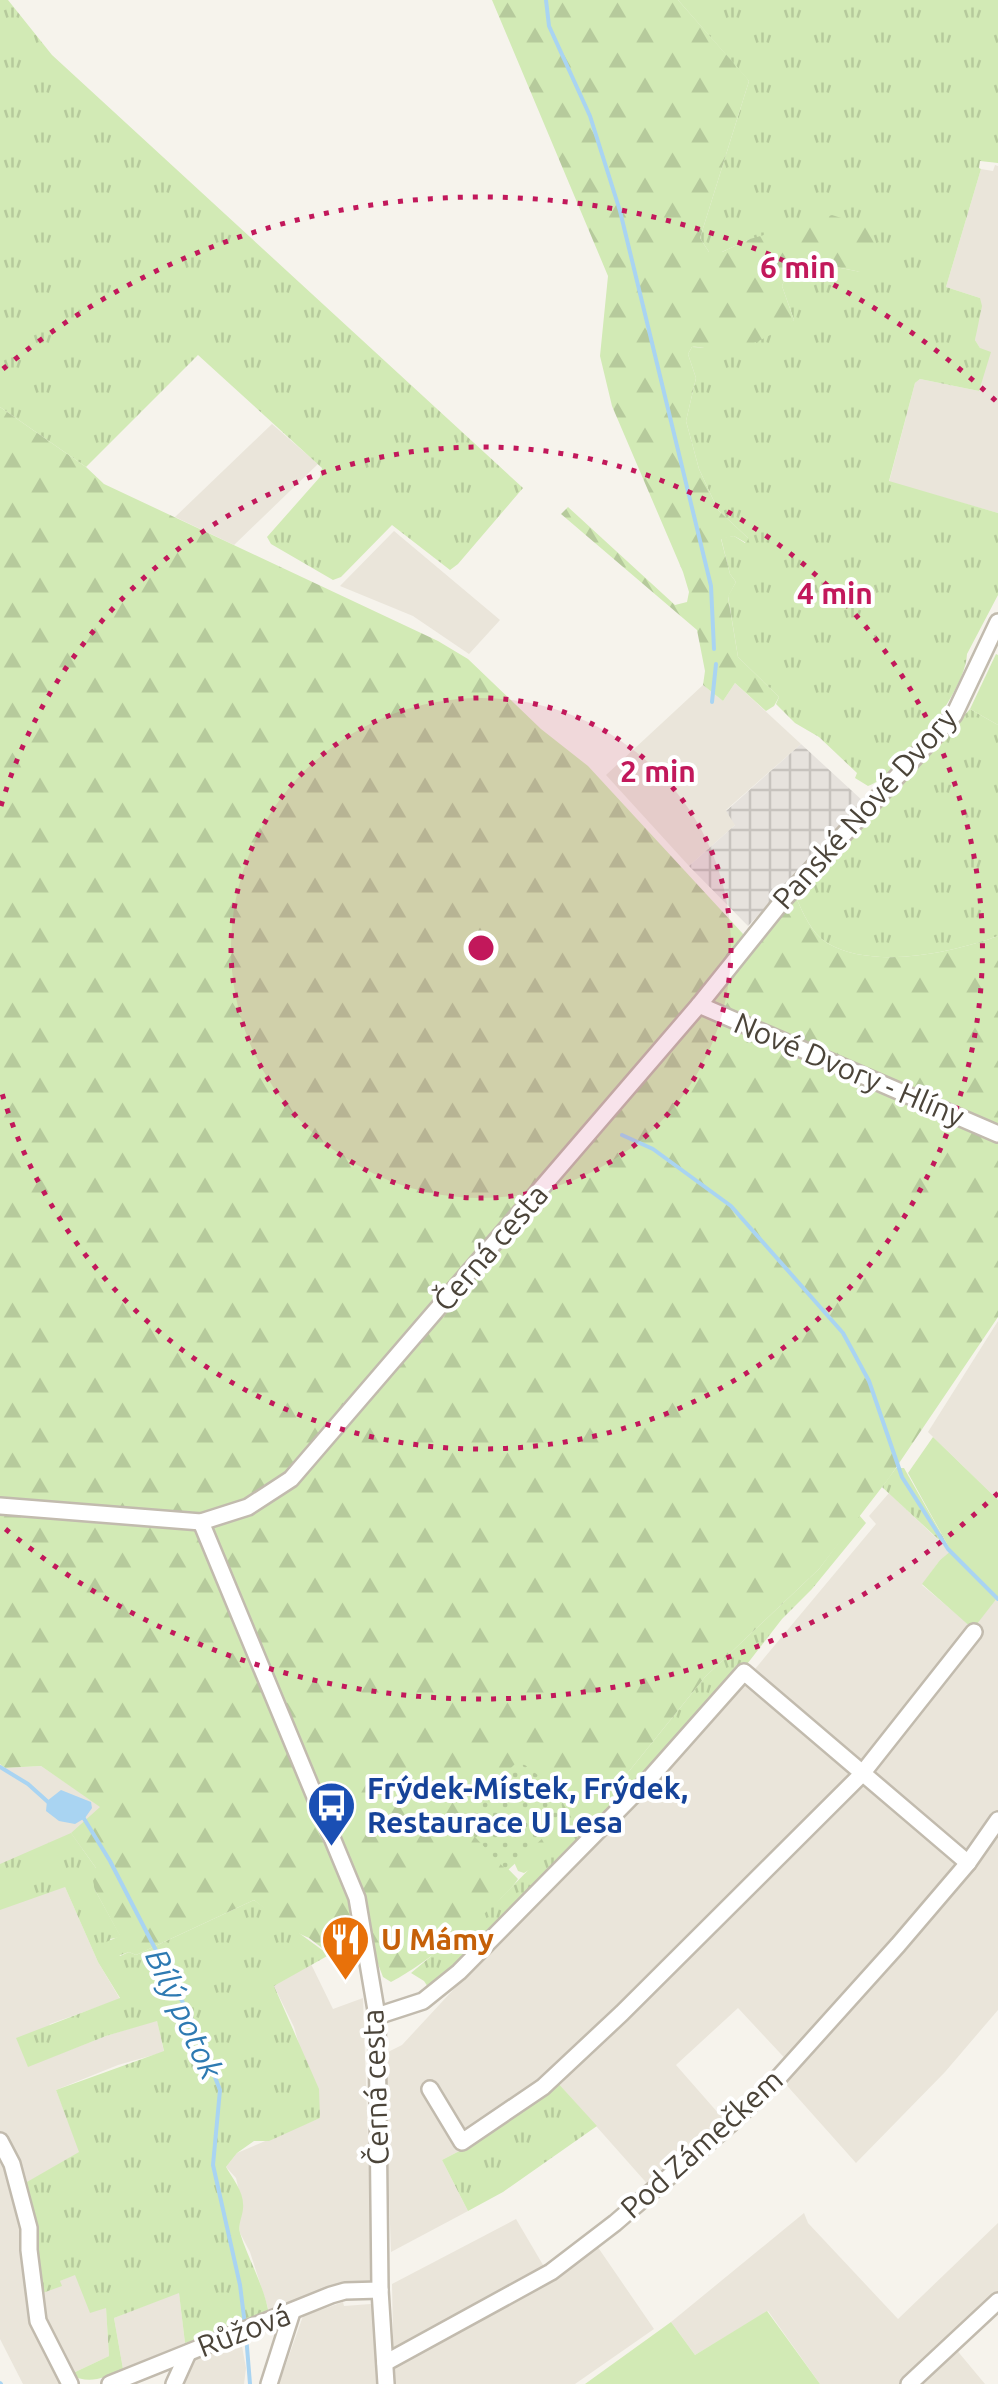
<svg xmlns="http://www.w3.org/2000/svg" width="998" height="2384" viewBox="0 0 998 2384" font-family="Ubuntu,sans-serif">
  <defs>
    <pattern id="industrial-grid" width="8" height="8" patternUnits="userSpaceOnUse" patternTransform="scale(2.5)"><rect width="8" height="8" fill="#e6e2dd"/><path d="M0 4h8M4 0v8" fill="none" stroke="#c7c3be"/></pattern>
    <pattern id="grass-tufts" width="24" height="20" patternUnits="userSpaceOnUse" patternTransform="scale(2.5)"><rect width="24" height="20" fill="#d2eab5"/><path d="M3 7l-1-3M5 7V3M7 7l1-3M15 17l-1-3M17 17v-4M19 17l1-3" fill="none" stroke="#b6ca9c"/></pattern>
    <pattern id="forest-firs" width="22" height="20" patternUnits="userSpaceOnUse" patternTransform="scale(2.5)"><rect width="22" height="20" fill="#d2eab5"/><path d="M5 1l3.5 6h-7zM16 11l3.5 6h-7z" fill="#b6ca9c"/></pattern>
    <pattern id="park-dots" width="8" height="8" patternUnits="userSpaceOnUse" patternTransform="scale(2.5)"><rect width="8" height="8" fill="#d2eab5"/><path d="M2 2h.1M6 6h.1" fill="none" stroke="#b6ca9c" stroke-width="1.8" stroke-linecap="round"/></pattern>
  </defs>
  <rect width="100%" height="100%" fill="#f6f3ec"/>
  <g fill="#eae5da">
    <polygon points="995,165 998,166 998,513 889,482 915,383 920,379 979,391 980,348 975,340 980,298 946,287 981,169 993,171"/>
    <polygon points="272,424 318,464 234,545 175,517"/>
    <polygon points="394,531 500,620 469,654 413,616 340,586"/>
    <polygon points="735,683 801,744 726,810 736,824 689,866 606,775 703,685 723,701"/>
    <polygon points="998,1321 998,1500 928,1432"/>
    <polygon points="889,1493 951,1552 940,1560 922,1585 973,1628 998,1597 998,2010 945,2072 856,2163 782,2080 793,2067 738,2008 676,2065 726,2122 651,2188 557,2082 469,2146 442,2160 468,2211 391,2252 384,2054 402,2045 478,1963 574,1869 755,1669 876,1524 869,1516"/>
    <polygon points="0,1764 5,1768 41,1766 101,1807 65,1887 98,1962 120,1999 50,2024 28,2066 106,2036 157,2020 164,2052 118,2065 56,2090 80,2152 16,2189 62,2285 60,2281 75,2274 106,2307 109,2356 69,2375 67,2384 23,2384 0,2339"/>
    <polygon points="311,1964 333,2009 363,1998 373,2283 332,2286 269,2311 250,2252 240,2233 239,2219 243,2208 236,2178 226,2167 237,2153 320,2118 294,2027 274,1986"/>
    <polygon points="804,2213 808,2223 898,2319 998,2223 998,2308 955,2348 985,2384 820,2384 768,2311 695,2355 671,2322"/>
    <polygon points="516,2219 546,2270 595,2243 654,2329 575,2384 394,2384 392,2284"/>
    <polygon points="179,2292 185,2343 123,2369 114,2318"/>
    <polygon points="343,2302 344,2306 371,2304 374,2308 376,2384 279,2384 303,2316"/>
    <polygon points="241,2341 246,2368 244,2384 180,2384 194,2359"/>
  </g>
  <polygon fill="url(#industrial-grid)" points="801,744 864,802 748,926 689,866 735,825 726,811"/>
  <g fill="url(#grass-tufts)">
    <polygon points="0,0 8,0 52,55 523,488 458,564 450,570 392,525 341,577 333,580 271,544 267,537 320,477 322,468 198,355 86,467 0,407"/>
    <path d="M678 0H998V163L980 161 979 168 981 169 946 287 980 298 982 306 975 340 980 348 991 352 979 391 920 379 915 383 889 481 998 513V595L967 654C966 691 901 774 868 786L855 778 857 773 819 737 795 723 776 704 779 697 738 657 728 596 736 582 730 574 721 538 734 536 745 543 748 538 718 510 699 469 686 421 696 378 688 354 692 347 731 349 794 320 782 286 789 268 805 261 861 272 750 239 722 252H709L700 238 749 81Z"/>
    <path d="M970 709 998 725V936C951 953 873 970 827 943 811 933 804 914 796 898Z"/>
    <polygon points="896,1468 904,1468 951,1551 882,1487"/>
    <polygon points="859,1515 866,1523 812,1589 782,1619 744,1668 535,1890 430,1990 424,1981 411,1973 501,1898 606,1791 618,1785 705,1677 819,1569"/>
    <path d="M71 1833 96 1868 95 1890 121 1937 110 1939 120 1956 129 1952 136 1955 254 1900 329 1955 274 1986 319 2089 320 2118 269 2141H254L237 2153 226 2167C233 2179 245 2193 243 2209 242 2218 238 2224 240 2233 248 2259 265 2287 269 2315L185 2343 179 2293 114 2318 123 2369C102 2379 90 2384 69 2375L109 2356 106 2308 90 2313 75 2275 60 2281 62 2286 37 2295 20 2186 79 2152 56 2090 164 2051 157 2021 106 2036 28 2067 16 2038 120 1998 98 1962 65 1887 0 1910V1864Z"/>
    <polygon points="557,2082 597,2126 503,2192 468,2211 442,2160 469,2146"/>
  </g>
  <g fill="url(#forest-firs)">
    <path d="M492 0H678L746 77 749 81 700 238 709 252H722L750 239 832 215 872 228C875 247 879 261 861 272L805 261 789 268 782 286 794 320C776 333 740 354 717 351 707 350 702 346 692 347L688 354 696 378 686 421 699 469 718 510 748 538 750 545 734 536 721 539 730 574 736 582 728 597 738 657 779 697 774 706 766 711 735 683 723 701 703 685 705 671 697 630 561 514 568 507 675 605 687 602 689 592 683 572 612 406 600 356 608 276Z"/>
    <path d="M0 407 86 467 104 484 438 641 468 659 541 729 588 766 744 935 688 1008 698 1016 715 1017 998 1140V1317L889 1478 819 1569 705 1677 618 1785 606 1791 534 1867 524 1873 518 1871 514 1862 519 1859 459 1819 518 1879C502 1904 419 1969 391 1982L383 1977 378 1964 356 1946 335 1958 309 1938 291 1930 254 1900 136 1955 129 1952 112 1958 106 1942 120 1936 95 1890 91 1871 96 1868 71 1833 100 1807 41 1766 5 1768 0 1764Z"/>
    <path d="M796 898C804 914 811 933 827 943 873 970 951 953 998 936V1128L709 1001Z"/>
  </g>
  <polygon fill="url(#park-dots)" points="515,1764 525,1765 558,1791 563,1810 544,1837 507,1871 458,1819"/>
  <g fill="#d2eab5">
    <polygon points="996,654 998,655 998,725 970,709"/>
    <polygon points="933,1437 998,1500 998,1597 973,1629 922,1584 940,1560 951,1551 908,1473"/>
    <polygon points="767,2311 820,2384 585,2384 671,2322 695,2355"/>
  </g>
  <polygon fill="#a9d4f2" points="61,1790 91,1802 92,1808 85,1818 75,1824 59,1821 46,1811 47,1801"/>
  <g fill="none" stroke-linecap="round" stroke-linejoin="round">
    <g stroke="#a9d4f2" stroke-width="4">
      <polyline points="546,0 549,26 590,116 620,211 711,586 714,649"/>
      <polyline points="712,702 716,664"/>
      <polyline points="622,1135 653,1149 731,1206 843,1333 869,1381 902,1477 948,1549 998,1599"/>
      <polyline points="0,1767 28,1784 48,1802"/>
      <polyline points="83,1817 110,1861 196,2028 220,2090 213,2165 240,2285 245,2325"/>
      <polyline points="246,2335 250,2384"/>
      <polyline points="0,2383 1,2384"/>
    </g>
    <defs>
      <g id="minor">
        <polyline points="699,1005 998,1134"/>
        <polyline points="0,1506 201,1522 248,1507 291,1479 699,1005 784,899 954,715 998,622"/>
        <polyline points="201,1522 357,1898 377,2016 380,2290 386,2384"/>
        <polyline points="377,2016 423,2001 459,1972 650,1778 744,1672 968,1863"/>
        <polyline points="430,2089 462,2142 543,2087 622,2013 861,1775 974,1632"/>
        <polyline points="0,2141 12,2164 29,2228 29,2250 38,2321 70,2384"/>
        <polyline points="385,2363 551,2272 615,2223 729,2125 780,2076 898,1945 968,1863 998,1820"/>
        <polyline points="110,2384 331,2295 345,2291 380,2290"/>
        <polyline points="174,2384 188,2353"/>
        <polyline points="269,2384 292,2312"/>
        <polyline points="909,2384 998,2301"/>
      </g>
    </defs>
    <use href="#minor" stroke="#c2bbae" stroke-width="20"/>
    <use href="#minor" stroke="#fff" stroke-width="15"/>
  </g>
  <circle cx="481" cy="948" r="250" fill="#c2185b" fill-opacity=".12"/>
  <g fill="none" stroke="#c2185b" stroke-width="5" stroke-dasharray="5 10">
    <circle cx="481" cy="948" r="250"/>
    <path d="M1 806A501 501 0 1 1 1 1090"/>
    <path d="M998 1493A751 751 0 0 1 3 1527M3 369A751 751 0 0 1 998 403"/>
  </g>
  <defs>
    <symbol id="bus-pin" viewBox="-11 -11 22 30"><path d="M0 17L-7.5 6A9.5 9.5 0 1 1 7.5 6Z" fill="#1a4fb4" stroke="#fff"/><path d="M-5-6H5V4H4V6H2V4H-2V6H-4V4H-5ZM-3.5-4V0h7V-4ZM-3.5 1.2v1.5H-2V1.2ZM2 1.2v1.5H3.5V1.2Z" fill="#fff"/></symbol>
    <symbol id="restaurant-pin" viewBox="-11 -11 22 30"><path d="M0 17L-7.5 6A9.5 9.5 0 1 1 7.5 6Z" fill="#e8710a" stroke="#fff"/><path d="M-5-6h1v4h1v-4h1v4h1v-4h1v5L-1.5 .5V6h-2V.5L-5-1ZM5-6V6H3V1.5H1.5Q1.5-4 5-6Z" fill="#fff"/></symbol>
  </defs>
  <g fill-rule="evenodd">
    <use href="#bus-pin" x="304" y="1778" width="55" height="75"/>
    <use href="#restaurant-pin" x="318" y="1912" width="55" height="75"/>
  </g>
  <g text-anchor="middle" stroke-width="8" stroke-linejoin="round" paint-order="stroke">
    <g font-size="30" fill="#4b4439" stroke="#fff">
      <text transform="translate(865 809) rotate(-48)" y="10">Panské Nové Dvory</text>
      <text transform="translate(849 1070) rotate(23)" y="10">Nové Dvory - Hlíny</text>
      <text transform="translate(491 1248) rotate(-49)" y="10">Černá cesta</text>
      <text transform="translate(376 2087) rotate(-92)" y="10">Černá cesta</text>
      <text transform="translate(702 2144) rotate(-42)" y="10">Pod Zámečkem</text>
      <text transform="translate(244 2331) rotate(-21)" y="10">Růžová</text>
    </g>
    <g font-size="30" font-weight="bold" fill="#164399" stroke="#fff" text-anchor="start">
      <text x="367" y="1799">Frýdek-Místek, Frýdek,<tspan x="367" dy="34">Restaurace U Lesa</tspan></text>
    </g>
    <g font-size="30" font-weight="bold" fill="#c56008" stroke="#fff" text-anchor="start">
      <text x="381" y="1950">U Mámy</text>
    </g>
    <g font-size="32" font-style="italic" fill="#2e7ab2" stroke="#fff">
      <text transform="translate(184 2014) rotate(65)" y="11">Bílý potok</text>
    </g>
  </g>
  <circle cx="481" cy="948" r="15" fill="#c2185b" stroke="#fff" stroke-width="5"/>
  <g font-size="30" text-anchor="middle" font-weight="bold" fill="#c2185b" stroke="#fff" stroke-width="8" stroke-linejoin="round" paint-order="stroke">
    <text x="798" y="278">6 min</text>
    <text x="835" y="604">4 min</text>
    <text x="658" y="782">2 min</text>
  </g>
</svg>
